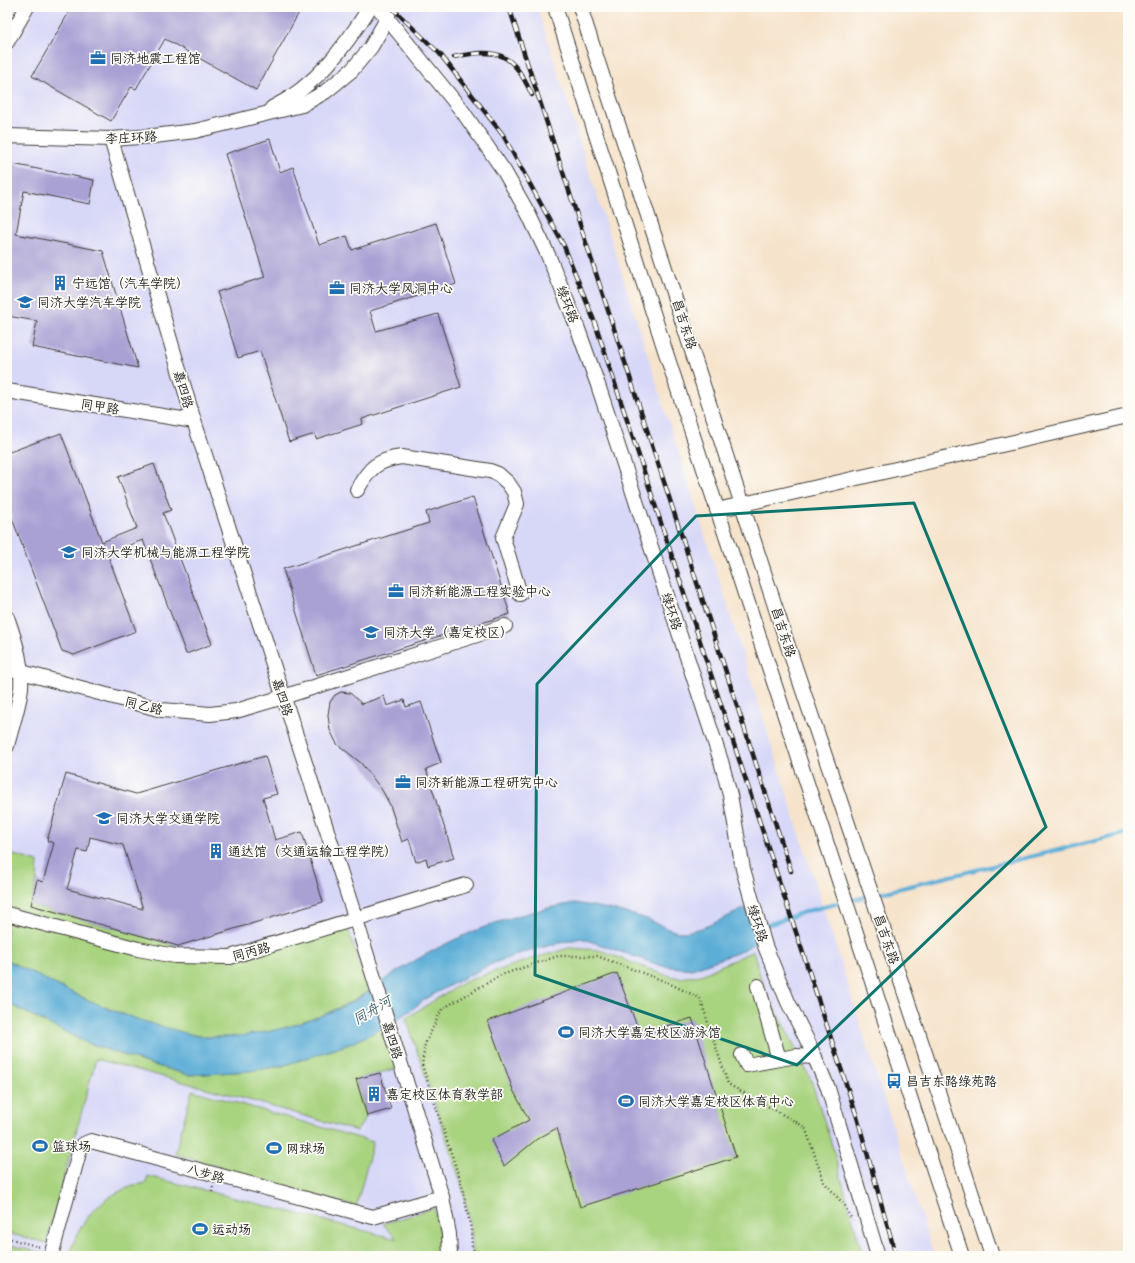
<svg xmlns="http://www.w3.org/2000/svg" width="1135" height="1263" viewBox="0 0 1135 1263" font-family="'Comic Neue','LXGW WenKai TC',sans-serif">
  <rect width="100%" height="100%" fill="#fdfcf7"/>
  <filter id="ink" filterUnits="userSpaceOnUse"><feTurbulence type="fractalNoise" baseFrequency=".025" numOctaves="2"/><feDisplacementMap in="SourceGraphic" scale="8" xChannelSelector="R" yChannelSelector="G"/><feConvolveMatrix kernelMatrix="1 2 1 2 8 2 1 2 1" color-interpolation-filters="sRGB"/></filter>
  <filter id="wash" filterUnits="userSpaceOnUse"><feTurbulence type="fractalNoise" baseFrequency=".012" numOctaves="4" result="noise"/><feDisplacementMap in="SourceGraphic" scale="16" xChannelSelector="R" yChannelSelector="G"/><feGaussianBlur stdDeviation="0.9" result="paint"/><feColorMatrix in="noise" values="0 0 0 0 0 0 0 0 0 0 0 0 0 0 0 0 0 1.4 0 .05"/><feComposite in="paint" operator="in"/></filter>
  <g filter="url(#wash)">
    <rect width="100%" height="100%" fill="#f6e3cb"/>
    <polygon fill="#d7d7f8" points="7,7 537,7 934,1256 7,1256"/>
    <g fill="#a8d37f" stroke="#62784e">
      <path d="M7 853 38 862 37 880 31 905 178 946 181 956 230 957 346 923 368 991C326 1019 262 1040 210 1037 197 1037 182 1032 169 1029 111 1014 60 987 7 960Z"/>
      <polygon points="569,948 599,950 659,973 679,978 701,975 753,951 765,991 792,1041 811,1080 831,1142 863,1256 472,1256 471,1229 462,1186 406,1018 464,982 525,961"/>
      <polygon points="7,1003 85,1042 143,1062 189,1075 250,1071 282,1066 350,1044 388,1024 401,1067 356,1080 367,1116 357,1131 228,1094 96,1059 46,1243 7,1233"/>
      <polygon points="192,1090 373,1142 356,1207 175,1154"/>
      <path d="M148 1176 397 1239 383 1224 434 1208 442 1244 441 1256H69C80 1217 106 1190 146 1183Z"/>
      <polygon points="7,1244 45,1254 45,1256 7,1256"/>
    </g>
    <path fill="#5daed7" stroke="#3c657a" d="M575 903C599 907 621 911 644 918 657 922 670 933 684 932 705 930 727 916 746 908L757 942 737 953 692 969 662 966 581 938 527 951 494 963 464 978 428 997 407 1013 373 1033 350 1044 282 1066 250 1071 189 1075 143 1062 85 1042 7 1003V960C60 987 111 1014 168 1028 182 1032 197 1037 210 1037 254 1039 311 1023 350 1003 368 994 383 979 401 969 458 934 509 914 575 903Z"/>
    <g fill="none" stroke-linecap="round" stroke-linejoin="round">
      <polyline stroke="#5daed7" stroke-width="4" points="762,927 807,911 1128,833"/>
    </g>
    <g id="blocks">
      <g fill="#a9a0d4" fill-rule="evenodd">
        <polygon points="72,7 302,7 256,90 165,39 136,89 131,87 111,121 32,76"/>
        <polygon points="270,139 280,172 293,167 319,245 347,236 352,250 436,223 456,284 370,311 376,331 438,314 461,387 362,419 363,424 316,439 315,434 289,442 260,351 238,358 217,292 265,277 225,154"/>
        <polygon points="7,163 94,180 90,204 24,191 16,234 103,251 138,368 32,347 37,321 7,316"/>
        <polygon points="61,433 102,542 137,528 118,477 154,464 171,510 163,513 212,644 186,654 143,540 107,553 136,631 74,655 62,651 7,505 7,453"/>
        <polygon points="473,497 510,614 316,675 283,569 429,523 426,512"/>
        <polygon points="341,692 350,693 362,704 384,696 387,706 404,700 406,707 421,702 441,763 426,769 454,858 428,866 426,858 416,862 409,839 402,842 390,805 382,790 361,763 337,744 330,730 328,715 330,702 335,695"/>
        <path d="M265 756 277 794 263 798 275 840 302 832 323 902 178 946 31 905 37 880 43 882 54 843 47 841 66 774 136 794ZM90 837 123 845 143 909 67 889 78 850 87 852Z"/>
        <polygon points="617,973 640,1034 692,1018 736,1157 580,1207 557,1128 537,1139 504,1166 491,1140 529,1120 513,1090 488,1021"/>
        <polygon points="380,1073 391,1109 367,1116 356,1079"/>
      </g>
    </g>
  </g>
  <g filter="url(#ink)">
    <use href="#blocks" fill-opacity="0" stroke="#3d3a36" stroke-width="1"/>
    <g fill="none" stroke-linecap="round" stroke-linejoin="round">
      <defs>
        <g id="minor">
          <polyline points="378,7 463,112 504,171 528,213 548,255 575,321 598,385 721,761 730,795 743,869 765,946 788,1002 808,1042 828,1088 878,1256"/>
          <polyline points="555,7 665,350 962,1256"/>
          <polyline points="580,7 788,646 952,1133 992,1256"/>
          <polyline points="7,42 27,7"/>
          <path d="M272 108C315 87 345 47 370 7"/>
          <polyline points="7,136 111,139 154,136 195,131 302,105 325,92 352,70 371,47 388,17 389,9"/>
          <polyline points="111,139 194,421 356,920 442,1197 449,1234 450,1256"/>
          <polyline points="7,391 194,421"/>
          <path d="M357 490C369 468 377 460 402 457L490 471 498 474 508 483 514 492 517 504 503 538 520 594"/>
          <polyline points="717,510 1128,416"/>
          <path d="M7 617C15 640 25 671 20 695 17 712 11 729 7 746"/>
          <polyline points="7,668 162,710 210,714 236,711 283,697 505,626"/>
          <polyline points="7,914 138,949 175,956 230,957 466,885"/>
          <polyline points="758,986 779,1059"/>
          <polyline points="742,1055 747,1065 796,1056 815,1057"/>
          <polyline points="51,1256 80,1149 84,1144 91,1141 373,1217 442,1197"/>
        </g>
      </defs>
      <use href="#minor" stroke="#3d3a36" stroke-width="16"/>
      <g stroke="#3d3a36" stroke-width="2.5" stroke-dasharray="1 3" stroke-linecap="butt">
        <polyline points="212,1192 213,1186"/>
        <polyline points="7,1238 40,1247"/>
        <polyline points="484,1256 475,1252 472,1247 471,1229 462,1186 422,1065 425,1044 442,1009 501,975 558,956 597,956 664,981 700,998 728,1084 805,1127 824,1182 845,1206 852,1220"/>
      </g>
      <use href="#minor" stroke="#fff" stroke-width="14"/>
      <defs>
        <g id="rail">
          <polyline points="391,7 440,54 503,135 564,246 595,323 857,1117 896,1256"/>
          <polyline points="509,7 791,871"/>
          <path d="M454 57C499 48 512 52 532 95"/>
        </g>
      </defs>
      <use href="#rail" stroke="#1c1c1c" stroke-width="4.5"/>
      <use href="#rail" stroke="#fdfcf7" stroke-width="3" stroke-dasharray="9" stroke-linecap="butt"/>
    </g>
  </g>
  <path fill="none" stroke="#0f766e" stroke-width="3" stroke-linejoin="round" d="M914 503 1046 827 797 1065 535 975 537 684 696 516Z"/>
  <defs>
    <symbol id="office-bare" viewBox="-9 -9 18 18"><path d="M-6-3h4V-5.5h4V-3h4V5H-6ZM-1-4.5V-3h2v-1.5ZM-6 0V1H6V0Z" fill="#1f6fb2" stroke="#fdfcf7" stroke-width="2.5" paint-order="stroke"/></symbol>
    <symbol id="building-bare" viewBox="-9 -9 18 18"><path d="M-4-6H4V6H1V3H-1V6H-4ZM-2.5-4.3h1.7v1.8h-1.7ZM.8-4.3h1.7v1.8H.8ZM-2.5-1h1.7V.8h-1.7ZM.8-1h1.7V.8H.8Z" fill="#1f6fb2" stroke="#fdfcf7" stroke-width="2.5" paint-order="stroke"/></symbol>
    <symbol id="university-bare" viewBox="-9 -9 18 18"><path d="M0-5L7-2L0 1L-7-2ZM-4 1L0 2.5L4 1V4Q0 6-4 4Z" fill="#1f6fb2" stroke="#fdfcf7" stroke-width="2.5" paint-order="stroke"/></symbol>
    <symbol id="stadium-bare" viewBox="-9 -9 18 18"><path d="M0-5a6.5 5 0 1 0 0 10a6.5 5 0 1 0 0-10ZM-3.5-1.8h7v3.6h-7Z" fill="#1f6fb2" stroke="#fdfcf7" stroke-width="2.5" paint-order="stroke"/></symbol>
    <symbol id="bus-bare" viewBox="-9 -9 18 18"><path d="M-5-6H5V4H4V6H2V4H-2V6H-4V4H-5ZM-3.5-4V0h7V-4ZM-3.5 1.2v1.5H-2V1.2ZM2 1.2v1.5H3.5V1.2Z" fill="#1f6fb2" stroke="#fdfcf7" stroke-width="2.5" paint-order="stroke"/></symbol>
  </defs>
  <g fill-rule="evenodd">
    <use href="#office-bare" x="87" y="47" width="22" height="22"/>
    <use href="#building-bare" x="49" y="272" width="22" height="22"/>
    <use href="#office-bare" x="326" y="277" width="22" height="22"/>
    <use href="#university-bare" x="14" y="291" width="22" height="22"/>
    <use href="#university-bare" x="58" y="541" width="22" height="22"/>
    <use href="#office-bare" x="385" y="580" width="22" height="22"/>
    <use href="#university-bare" x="360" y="621" width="22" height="22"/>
    <use href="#office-bare" x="392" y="771" width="22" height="22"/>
    <use href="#university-bare" x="93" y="807" width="22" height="22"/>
    <use href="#building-bare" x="205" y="840" width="22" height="22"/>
    <use href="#stadium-bare" x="555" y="1021" width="22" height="22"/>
    <use href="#bus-bare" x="883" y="1070" width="22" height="22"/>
    <use href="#building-bare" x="363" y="1083" width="22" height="22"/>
    <use href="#stadium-bare" x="615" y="1090" width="22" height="22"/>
    <use href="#stadium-bare" x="29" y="1135" width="22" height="22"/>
    <use href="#stadium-bare" x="263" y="1137" width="22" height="22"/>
    <use href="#stadium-bare" x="189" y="1218" width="22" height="22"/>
  </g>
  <g text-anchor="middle" stroke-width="3.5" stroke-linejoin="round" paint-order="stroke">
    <g font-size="13" fill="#1c1c1c" stroke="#fdfcf7" text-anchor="start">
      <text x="110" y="63">同济地震工程馆</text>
      <text x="72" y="288">宁远馆（汽车学院）</text>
      <text x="349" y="293">同济大学风洞中心</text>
      <text x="37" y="307">同济大学汽车学院</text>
      <text x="81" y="557">同济大学机械与能源工程学院</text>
      <text x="408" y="596">同济新能源工程实验中心</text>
      <text x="383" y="637">同济大学（嘉定校区）</text>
      <text x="415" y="787">同济新能源工程研究中心</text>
      <text x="116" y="823">同济大学交通学院</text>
      <text x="228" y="856">通达馆（交通运输工程学院）</text>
      <text x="578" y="1037">同济大学嘉定校区游泳馆</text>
      <text x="906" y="1086">昌吉东路绿苑路</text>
      <text x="386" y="1099">嘉定校区体育教学部</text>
      <text x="638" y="1106">同济大学嘉定校区体育中心</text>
      <text x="52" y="1151">篮球场</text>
      <text x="286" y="1153">网球场</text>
      <text x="212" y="1234">运动场</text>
    </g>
    <g font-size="13" fill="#1c1c1c" stroke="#fdfcf7">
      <text transform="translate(131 137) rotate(-3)" y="5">李庄环路</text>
      <text transform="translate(568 304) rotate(69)" y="5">绿环路</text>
      <text transform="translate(685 324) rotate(72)" y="5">昌吉东路</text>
      <text transform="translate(184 389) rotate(74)" y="5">嘉四路</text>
      <text transform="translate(100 406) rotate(9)" y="5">同甲路</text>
      <text transform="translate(672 611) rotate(72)" y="5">绿环路</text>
      <text transform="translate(784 632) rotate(72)" y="5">昌吉东路</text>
      <text transform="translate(283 697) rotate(72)" y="5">嘉四路</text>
      <text transform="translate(144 705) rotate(14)" y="5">同乙路</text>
      <text transform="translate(758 923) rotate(72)" y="5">绿环路</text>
      <text transform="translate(887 939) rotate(71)" y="5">昌吉东路</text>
      <text transform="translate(251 951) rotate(-15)" y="5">同丙路</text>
      <text transform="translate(393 1040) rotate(73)" y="5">嘉四路</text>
      <text transform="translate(206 1173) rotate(16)" y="5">八步路</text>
    </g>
    <g font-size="14" font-style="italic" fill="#395e70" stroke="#fdfcf7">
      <text transform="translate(372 1010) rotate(-30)" y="5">同舟河</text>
    </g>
  </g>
  <rect width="1135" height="1263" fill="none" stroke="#fdfcf7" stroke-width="24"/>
</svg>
